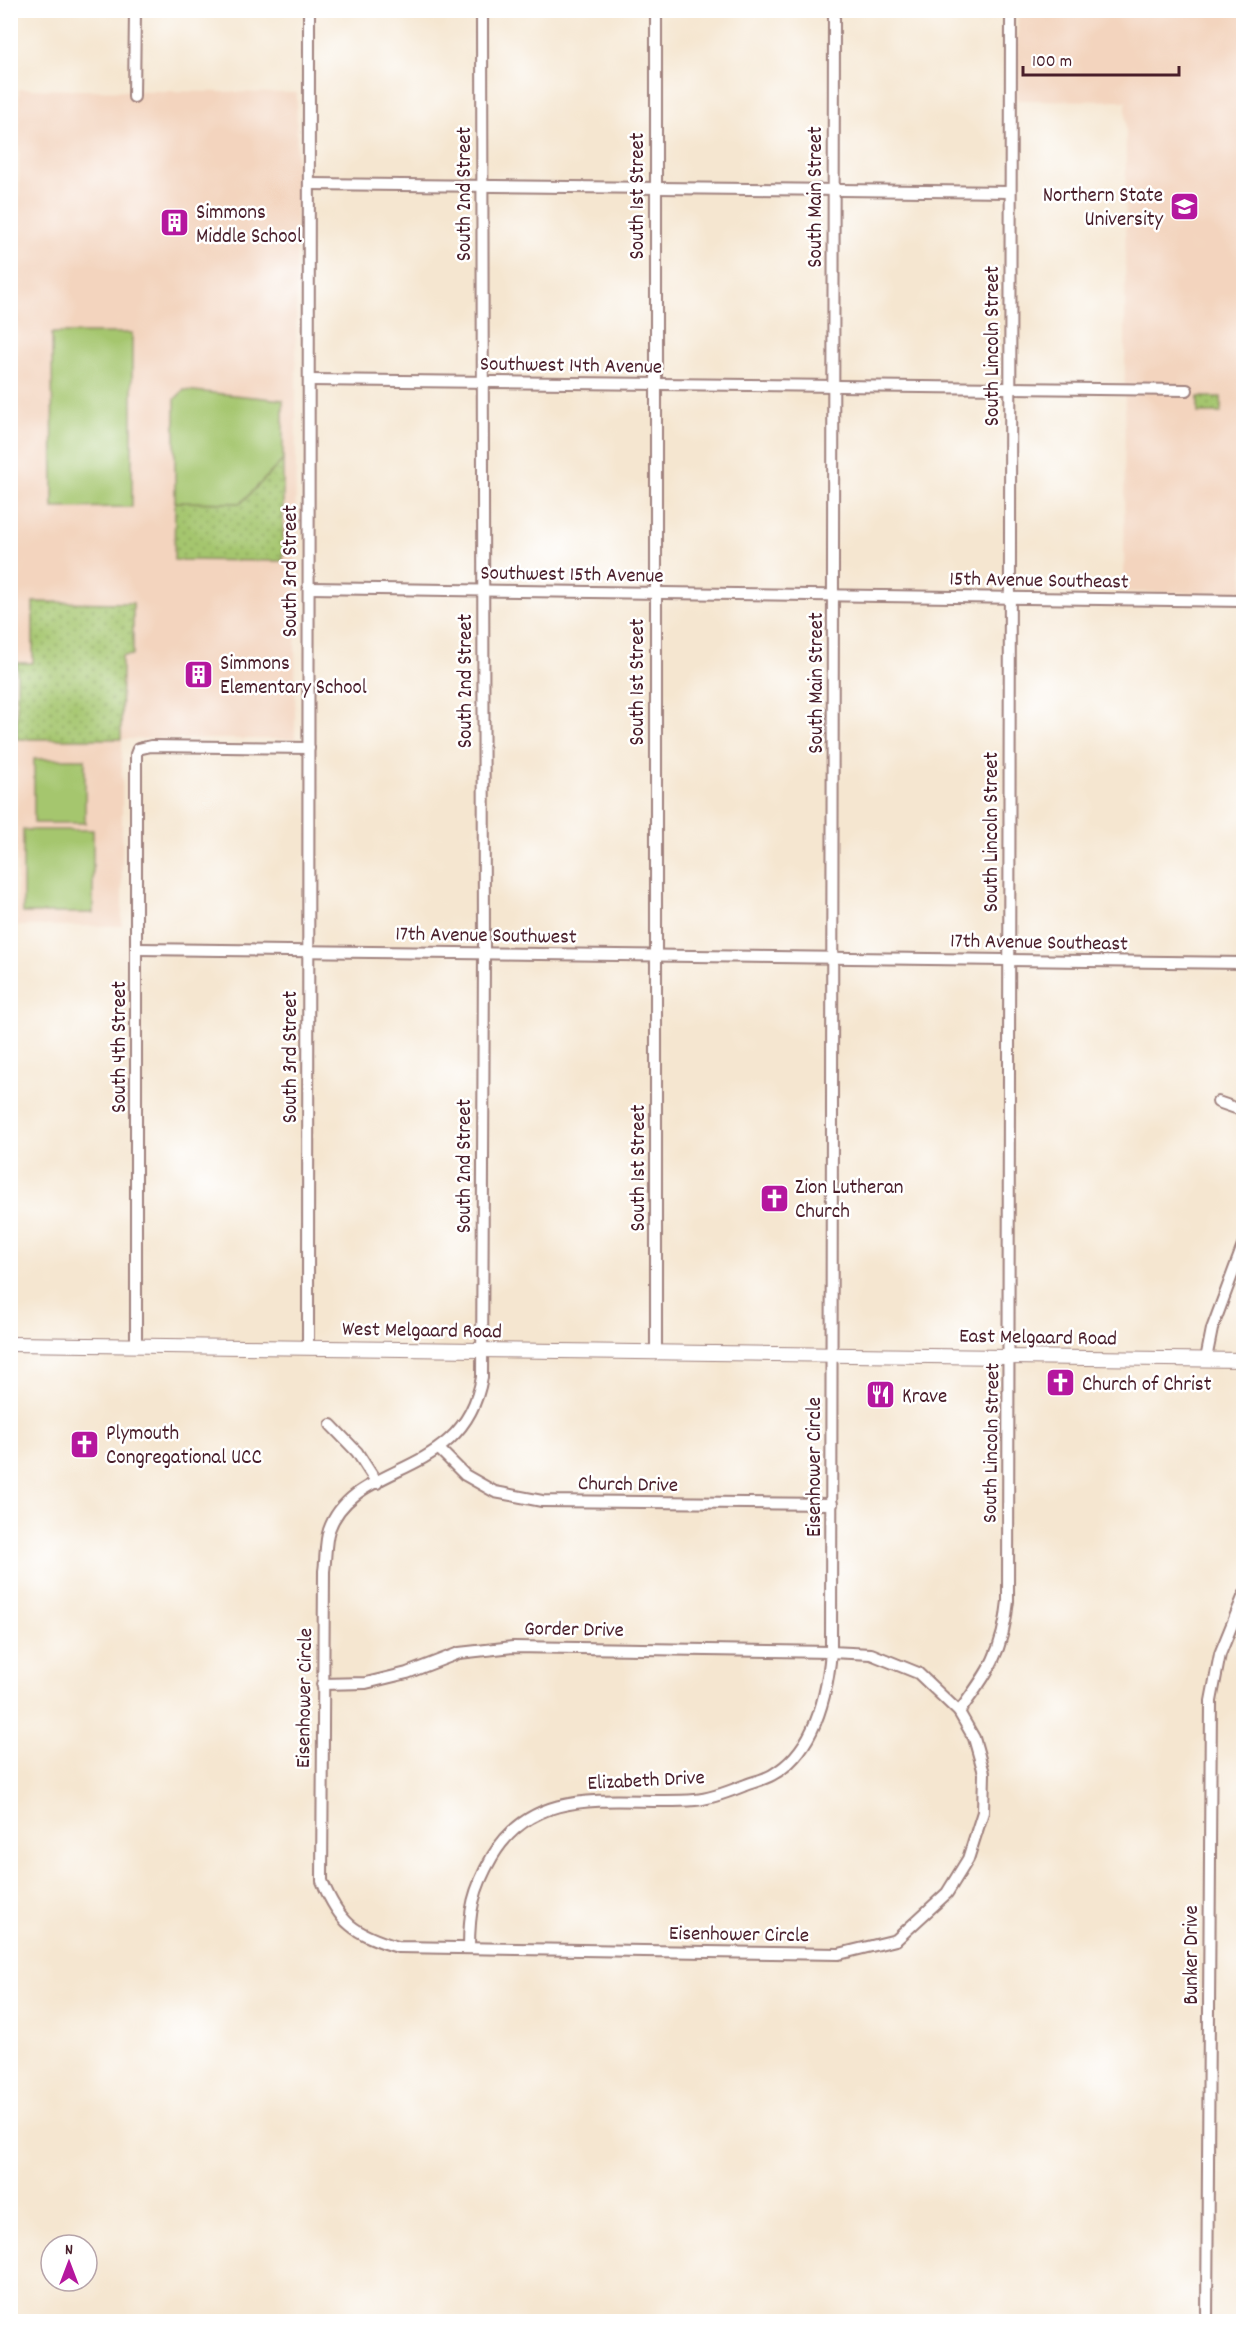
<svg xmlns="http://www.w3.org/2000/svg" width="1254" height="2332" viewBox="0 0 1254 2332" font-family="Dekko,sans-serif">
  <defs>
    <pattern id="grass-dots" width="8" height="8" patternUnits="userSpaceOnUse" patternTransform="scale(1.5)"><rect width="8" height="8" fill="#a5c66e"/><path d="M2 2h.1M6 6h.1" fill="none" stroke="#88a05b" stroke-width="1.8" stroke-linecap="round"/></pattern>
  </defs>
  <rect width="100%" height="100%" fill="#fff"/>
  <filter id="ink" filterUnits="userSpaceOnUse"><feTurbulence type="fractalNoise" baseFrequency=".0167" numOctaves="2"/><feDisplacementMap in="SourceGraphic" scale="12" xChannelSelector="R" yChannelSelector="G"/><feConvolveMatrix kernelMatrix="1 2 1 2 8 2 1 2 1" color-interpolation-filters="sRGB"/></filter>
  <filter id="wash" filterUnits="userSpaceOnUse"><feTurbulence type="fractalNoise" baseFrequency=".008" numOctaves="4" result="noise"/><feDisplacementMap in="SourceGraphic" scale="24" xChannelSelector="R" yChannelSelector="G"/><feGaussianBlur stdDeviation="1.35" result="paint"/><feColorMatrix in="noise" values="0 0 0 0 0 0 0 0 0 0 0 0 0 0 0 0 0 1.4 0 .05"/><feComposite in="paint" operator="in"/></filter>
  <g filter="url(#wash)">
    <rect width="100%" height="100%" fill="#f5e6d0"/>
    <g fill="#f3d4be">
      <polygon points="1018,11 1243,11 1243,594 1124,592 1126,101 1017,100"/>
      <polygon points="19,89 297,93 295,739 122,739 122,926 17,926 16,268 19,265"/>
    </g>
    <g fill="url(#grass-dots)" stroke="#78724c" stroke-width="1.5">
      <rect x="1198" y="397" width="23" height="16"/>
      <polygon points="283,460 283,561 174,560 175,502 241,503"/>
      <polygon points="33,602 133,603 133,655 122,656 121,739 17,739 17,663 33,663"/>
    </g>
    <g fill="#a5c66e" stroke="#78724c" stroke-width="1.5">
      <polygon points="52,333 132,333 132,507 53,508"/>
      <polygon points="184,390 283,400 283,460 241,503 175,502 175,399"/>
      <rect x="34" y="759" width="51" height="64"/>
      <rect x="23" y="830" width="70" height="83"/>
    </g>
  </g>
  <g filter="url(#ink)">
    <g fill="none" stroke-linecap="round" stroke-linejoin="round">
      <defs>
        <g id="minor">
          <path d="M482 10 484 953 482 1377C464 1481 354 1459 329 1530 325 1542 326 1558 324 1571L322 1881C340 1924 354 1934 398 1947L839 1954 896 1940 947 1893 968 1859 983 1812 984 1773 974 1738 959 1712 918 1673 871 1654 831 1652 834 10"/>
          <polyline points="656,10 656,1353"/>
          <polyline points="134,97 135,10"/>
          <polyline points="309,184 1010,192"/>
          <polyline points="309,380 1187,390"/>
          <polyline points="309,588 1244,601"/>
          <polyline points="138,949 1244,963"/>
          <polyline points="1218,1102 1244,1111"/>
          <polyline points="136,1346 136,754 138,749 151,746 309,748"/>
          <polyline points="308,1348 309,10"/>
          <polyline points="1206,1359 1212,1329 1244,1243"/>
          <polyline points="331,1425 357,1452 377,1483"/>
          <polyline points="440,1450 465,1475 495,1492 542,1501 832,1504"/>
          <path d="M322 1684 366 1683 407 1673 459 1653 513 1647 831 1652C827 1696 815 1751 772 1775 763 1780 752 1782 743 1786 728 1792 710 1799 695 1800 622 1806 537 1780 492 1857 473 1890 469 1911 469 1948"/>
          <path d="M959 1712C989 1671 1003 1652 1008 1601L1011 10"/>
          <polyline points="1207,2322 1211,1701 1220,1654 1244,1595"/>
        </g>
        <polyline id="major" points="10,1344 1244,1360"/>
      </defs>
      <use href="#minor" stroke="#a0827e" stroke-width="14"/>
      <use href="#major" stroke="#a0827e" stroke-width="16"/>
      <use href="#minor" stroke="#fff" stroke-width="10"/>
      <use href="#major" stroke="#fff" stroke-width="14"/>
    </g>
  </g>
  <defs>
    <symbol id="university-square" viewBox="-11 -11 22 22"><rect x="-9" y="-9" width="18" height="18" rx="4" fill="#b5179e" stroke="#fff"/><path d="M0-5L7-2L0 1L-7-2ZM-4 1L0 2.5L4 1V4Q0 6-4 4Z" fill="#fff"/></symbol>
    <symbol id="building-square" viewBox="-11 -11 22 22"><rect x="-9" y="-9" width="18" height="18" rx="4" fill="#b5179e" stroke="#fff"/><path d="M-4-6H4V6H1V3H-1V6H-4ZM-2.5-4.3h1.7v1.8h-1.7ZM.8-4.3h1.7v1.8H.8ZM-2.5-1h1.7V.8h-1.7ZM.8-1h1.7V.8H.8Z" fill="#fff"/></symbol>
    <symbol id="church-square" viewBox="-11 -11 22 22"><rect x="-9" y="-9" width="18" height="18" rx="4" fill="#b5179e" stroke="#fff"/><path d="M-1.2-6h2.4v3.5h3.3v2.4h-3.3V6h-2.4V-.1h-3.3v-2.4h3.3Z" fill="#fff"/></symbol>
    <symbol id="restaurant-square" viewBox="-11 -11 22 22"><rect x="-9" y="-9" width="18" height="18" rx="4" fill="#b5179e" stroke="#fff"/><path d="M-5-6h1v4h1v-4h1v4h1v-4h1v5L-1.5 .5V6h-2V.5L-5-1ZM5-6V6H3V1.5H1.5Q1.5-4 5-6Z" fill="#fff"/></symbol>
  </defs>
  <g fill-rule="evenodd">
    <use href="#university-square" x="1168" y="190" width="33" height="33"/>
    <use href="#building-square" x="158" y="206" width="33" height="33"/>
    <use href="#building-square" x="182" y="658" width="33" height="33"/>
    <use href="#church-square" x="758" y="1182" width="33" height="33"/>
    <use href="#church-square" x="1044" y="1366" width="33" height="33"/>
    <use href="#restaurant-square" x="864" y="1378" width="33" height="33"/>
    <use href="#church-square" x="68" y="1428" width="33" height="33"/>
  </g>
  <g text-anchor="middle" stroke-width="5" stroke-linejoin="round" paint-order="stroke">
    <g font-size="21" fill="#4a1f2b" stroke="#fff">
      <text transform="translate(463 194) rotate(-90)" y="7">South 2nd Street</text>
      <text transform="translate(636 196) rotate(-90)" y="7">South 1st Street</text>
      <text transform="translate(814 197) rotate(-90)" y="7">South Main Street</text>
      <text transform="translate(991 346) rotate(-90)" y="7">South Lincoln Street</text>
      <text transform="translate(571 364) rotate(1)" y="7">Southwest 14th Avenue</text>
      <text transform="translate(289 571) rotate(-90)" y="7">South 3rd Street</text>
      <text transform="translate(572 573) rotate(1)" y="7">Southwest 15th Avenue</text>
      <text transform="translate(1039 579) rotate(1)" y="7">15th Avenue Southeast</text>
      <text transform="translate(464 681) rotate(-90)" y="7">South 2nd Street</text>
      <text transform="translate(636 682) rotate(-90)" y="7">South 1st Street</text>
      <text transform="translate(815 683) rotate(-90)" y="7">South Main Street</text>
      <text transform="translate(990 832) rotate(-90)" y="7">South Lincoln Street</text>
      <text transform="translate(486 934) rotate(1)" y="7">17th Avenue Southwest</text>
      <text transform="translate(1039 941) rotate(1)" y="7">17th Avenue Southeast</text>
      <text transform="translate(118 1047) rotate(-90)" y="7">South 4th Street</text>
      <text transform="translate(289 1057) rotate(-90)" y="7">South 3rd Street</text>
      <text transform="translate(463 1166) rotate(-90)" y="7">South 2nd Street</text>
      <text transform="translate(637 1168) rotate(-90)" y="7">South 1st Street</text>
      <text transform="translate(422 1329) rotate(1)" y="7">West Melgaard Road</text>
      <text transform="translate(1038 1336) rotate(1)" y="7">East Melgaard Road</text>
      <text transform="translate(990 1443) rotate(-89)" y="7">South Lincoln Street</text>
      <text transform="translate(813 1467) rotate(-90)" y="7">Eisenhower Circle</text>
      <text transform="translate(628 1483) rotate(1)" y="7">Church Drive</text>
      <text transform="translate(574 1628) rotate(1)" y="7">Gorder Drive</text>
      <text transform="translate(303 1698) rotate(-89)" y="7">Eisenhower Circle</text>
      <text transform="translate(646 1779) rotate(-3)" y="7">Elizabeth Drive</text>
      <text transform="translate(739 1933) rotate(1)" y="7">Eisenhower Circle</text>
      <text transform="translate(1190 1955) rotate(-90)" y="7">Bunker Drive</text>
    </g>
    <g font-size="21" fill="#4a1f2b" stroke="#fff" text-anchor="start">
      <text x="1163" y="201" text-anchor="end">Northern State<tspan x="1163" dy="24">University</tspan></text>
      <text x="196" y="218">Simmons<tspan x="196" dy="24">Middle School</tspan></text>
      <text x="220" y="669">Simmons<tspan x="220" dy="24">Elementary School</tspan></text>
      <text x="795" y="1193">Zion Lutheran<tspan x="795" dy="24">Church</tspan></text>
      <text x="1082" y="1390">Church of Christ</text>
      <text x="902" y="1402">Krave</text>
      <text x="106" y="1439">Plymouth<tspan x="106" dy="24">Congregational UCC</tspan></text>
    </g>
  </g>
  <rect width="1254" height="2332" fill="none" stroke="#fff" stroke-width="36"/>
  <g transform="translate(69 2263)"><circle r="28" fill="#ffffff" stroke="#b7a5aa" stroke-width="1.5"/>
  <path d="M0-4.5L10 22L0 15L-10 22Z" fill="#b5179e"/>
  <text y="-9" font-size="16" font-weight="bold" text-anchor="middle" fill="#4a1f2b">N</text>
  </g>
  <path d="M1023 66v9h156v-9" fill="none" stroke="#4a1f2b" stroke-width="3"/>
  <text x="1032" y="66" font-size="18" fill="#4a1f2b" stroke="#ffffff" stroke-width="4.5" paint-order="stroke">100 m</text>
</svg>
